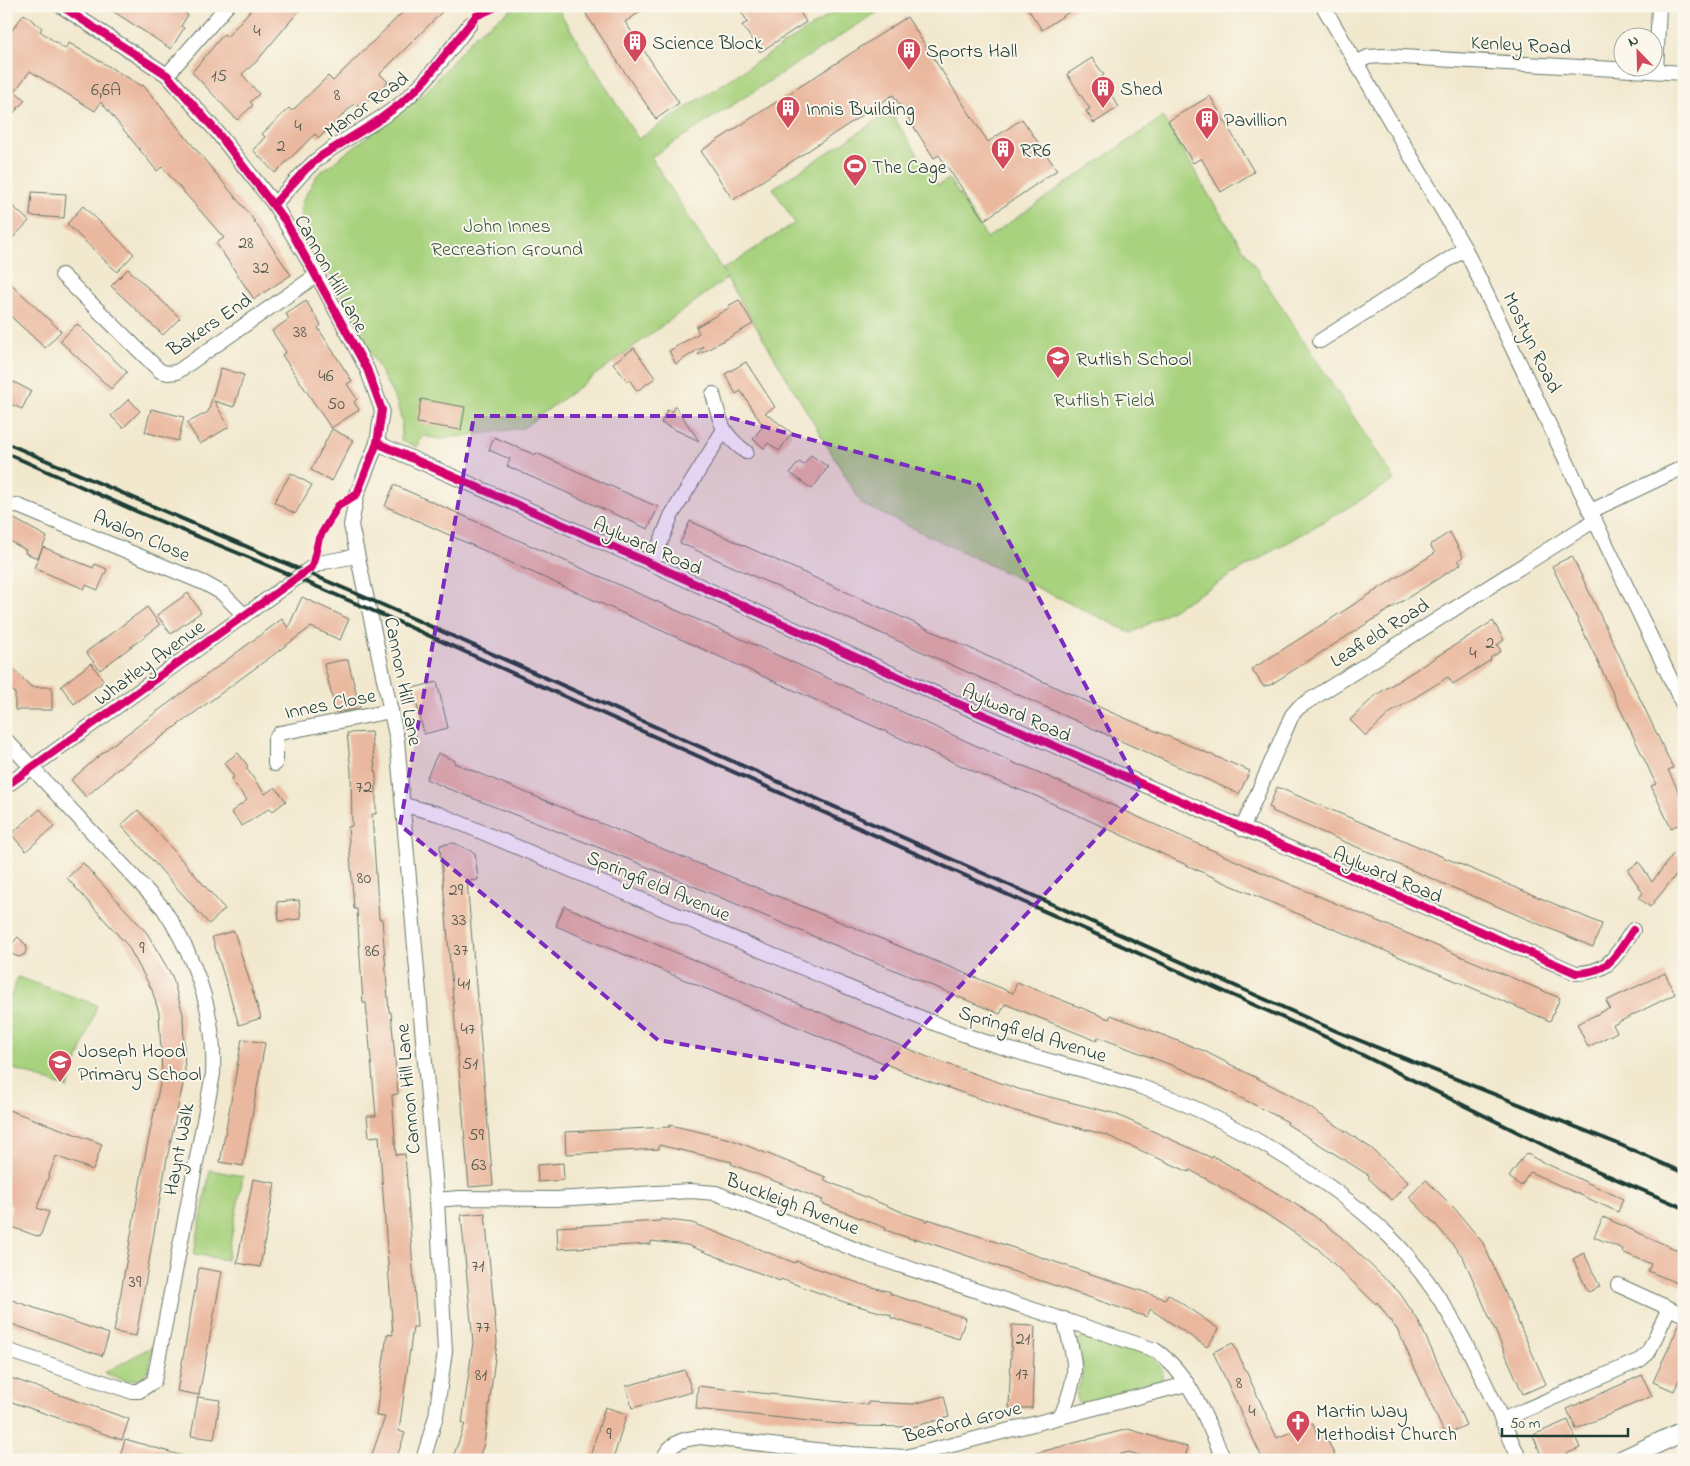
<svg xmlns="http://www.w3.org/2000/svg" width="1690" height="1466" viewBox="0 0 1690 1466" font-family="'Indie Flower',sans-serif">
  <rect width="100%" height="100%" fill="#fbf7ec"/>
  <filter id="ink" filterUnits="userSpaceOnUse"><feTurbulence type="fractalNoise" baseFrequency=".02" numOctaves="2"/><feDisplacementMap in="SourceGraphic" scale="10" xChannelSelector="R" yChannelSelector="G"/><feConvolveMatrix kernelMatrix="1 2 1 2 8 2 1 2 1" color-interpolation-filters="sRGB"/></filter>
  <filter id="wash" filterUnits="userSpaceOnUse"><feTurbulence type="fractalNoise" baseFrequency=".0096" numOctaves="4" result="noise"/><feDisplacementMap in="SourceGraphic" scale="20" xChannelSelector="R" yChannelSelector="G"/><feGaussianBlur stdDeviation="1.12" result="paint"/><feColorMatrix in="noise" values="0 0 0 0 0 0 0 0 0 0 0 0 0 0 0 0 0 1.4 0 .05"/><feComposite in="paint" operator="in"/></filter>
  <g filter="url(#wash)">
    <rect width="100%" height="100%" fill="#f1e8ce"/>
    <g fill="#a8d27e" stroke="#648859">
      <polygon points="517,6 556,6 638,139 843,6 887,6 651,157 725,274 723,269 795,223 773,188 890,112 938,185 949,179 987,238 1163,117 1214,204 1395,480 1132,633 862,504 727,278 523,428 440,439 422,436 417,447 401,440 402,423 397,403 302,221 300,210 303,200 317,175 426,92 477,33"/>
      <polygon points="18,977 97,1005 68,1088 6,1066 6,1009"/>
      <polygon points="210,1170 243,1176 227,1260 194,1254"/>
      <path d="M1089 1334 1148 1354 1155 1359 1163 1371 1161 1383 1157 1387 1085 1404 1079 1402C1073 1393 1081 1385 1082 1376 1085 1363 1077 1353 1077 1340Z"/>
      <polygon points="153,1346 149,1369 140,1379 127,1381 104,1373"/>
    </g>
    <g id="blocks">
      <g fill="#eab89e">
        <polygon points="105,6 174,6 188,15 181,26 184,28 171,49"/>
        <polygon points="254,6 303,6 256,62 242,74 259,94 250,102 253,105 237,120 192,72 224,34 227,37"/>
        <polygon points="409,6 448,6 380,74 388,82 378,91 360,108 355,103 319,138 315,134 275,173 253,150 265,137 262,134 289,108 292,111 328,76 333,81"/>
        <polygon points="598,6 649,6 625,22 679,103 656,119 586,14"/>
        <polygon points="737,6 796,6 806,22 760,52 742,25 748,22"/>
        <polygon points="1026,6 1078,6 1042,30"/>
        <polygon points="24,14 42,28 40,31 65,49 69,43 142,86 143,85 250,215 291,275 254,299 216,243 224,238 162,167 157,171 101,102 95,111 30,71 15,91 25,100 6,122 6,38"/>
        <polygon points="907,17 988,142 1022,119 1057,170 984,220 939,155 934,158 893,95 733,200 701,151"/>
        <polygon points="1092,58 1104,75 1100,78 1119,107 1094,123 1086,111 1090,109 1067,74"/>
        <polygon points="1210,96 1254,172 1221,192 1201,158 1193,163 1168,121"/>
        <polygon points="32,192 66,194 64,218 30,216"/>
        <polygon points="6,200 29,221 6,245"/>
        <polygon points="83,206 134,254 117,272 67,224"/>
        <polygon points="128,269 180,318 163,335 111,286"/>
        <polygon points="6,279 61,331 45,348 6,312"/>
        <polygon points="739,300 753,324 698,355 703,346 676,364 669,351 699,333 696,327 729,308 728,306"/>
        <polygon points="306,301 321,325 318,328 352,381 347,384 357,399 354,402 359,410 331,428 282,355 286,352 272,331 289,319 286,314"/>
        <polygon points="77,324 127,372 111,389 60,341"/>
        <polygon points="634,348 655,378 637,391 629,379 627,381 613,363"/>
        <polygon points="746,362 775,407 765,413 792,433 779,451 768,443 764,448 753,439 763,426 741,391 736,394 725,374"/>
        <polygon points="221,368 244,375 234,407 214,401 229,427 200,444 187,423 208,412"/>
        <polygon points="6,378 31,391 22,409 6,402"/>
        <polygon points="129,399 140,411 123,428 111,416"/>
        <polygon points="421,399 465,407 461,430 417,423"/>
        <polygon points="675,406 699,441 661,423 667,410 672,412"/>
        <polygon points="151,409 184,417 178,441 145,432"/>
        <polygon points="332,429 353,440 332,481 311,470"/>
        <polygon points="494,437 535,455 536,453 658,507 648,529 507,466 510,459 489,450"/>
        <polygon points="811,455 828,467 812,489 790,473 799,462 804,465"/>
        <polygon points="291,473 312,485 295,514 274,502"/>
        <polygon points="394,485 757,646 1021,766 1022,765 1252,868 1560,998 1550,1021 1228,884 1036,796 991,779 385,506"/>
        <polygon points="11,517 47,537 38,558 25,553 26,550 6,539 6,528"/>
        <polygon points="690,521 1108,711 1250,771 1239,794 680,543"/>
        <polygon points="1450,532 1463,557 1458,560 1461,564 1270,685 1263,686 1252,669 1435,553 1430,545"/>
        <polygon points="43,547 93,568 95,564 107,569 98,590 86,585 84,589 34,568"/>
        <polygon points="1572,556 1673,768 1668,770 1684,803 1684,822 1671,828 1651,786 1656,784 1552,566"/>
        <polygon points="188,593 201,612 171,634 157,615"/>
        <polygon points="302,597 349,619 340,640 311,627 114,772 86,797 71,780 112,745 282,619 288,628"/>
        <polygon points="147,607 160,625 100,670 86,652"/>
        <polygon points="1493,621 1504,640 1497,645 1501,651 1490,658 1491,660 1453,684 1448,677 1390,713 1366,736 1350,720 1376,695"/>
        <polygon points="343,660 348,660 360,708 336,713 324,664"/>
        <polygon points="6,661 31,687 52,687 52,710 15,710 15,693 6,684"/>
        <polygon points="91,663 104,681 74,704 61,686"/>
        <polygon points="437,682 448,728 424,734 413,688"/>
        <polygon points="371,732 376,777 376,814 372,814 379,919 382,919 389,1012 391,1012 398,1094 392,1095 396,1155 405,1154 417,1327 413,1327 399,1431 405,1433 396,1460 370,1460 385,1417 376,1416 387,1334 393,1335 379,1136 369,1137 367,1116 376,1116 366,1003 363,1003 357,909 354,909 348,827 352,826 351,771 347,733"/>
        <polygon points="238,753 248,766 246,768 265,794 275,787 286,801 273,811 270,808 242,826 231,812 247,800 231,779 234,777 224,763"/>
        <polygon points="438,753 455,761 454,763 1013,993 1017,982 1109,1019 1111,1015 1204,1051 1292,1096 1371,1148 1408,1182 1392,1200 1368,1178 1370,1176 1287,1124 1288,1122 1192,1073 1098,1037 1097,1041 1005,1004 1000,1014 633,861 444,787 426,779"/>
        <polygon points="1277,787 1602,924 1593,947 1272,811 1273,809 1269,807"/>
        <polygon points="40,809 55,826 26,851 11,834"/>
        <polygon points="138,810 225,909 209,924 121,825"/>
        <polygon points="454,843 475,853 478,880 467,881 493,1185 469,1187 440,845"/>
        <polygon points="1674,853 1684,860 1684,865 1650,907 1639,898 1643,893 1628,870 1639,862 1652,882"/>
        <polygon points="83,863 147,933 172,976 183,1014 185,1075 167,1158 136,1336 114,1332 144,1161 162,1074 159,1013 152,990 128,946 67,878"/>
        <polygon points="299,900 301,919 279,921 277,902"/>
        <polygon points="564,906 930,1058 1018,1089 1113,1113 1212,1158 1213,1156 1260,1183 1310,1213 1338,1234 1399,1292 1418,1320 1466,1425 1445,1435 1398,1331 1377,1302 1376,1304 1317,1248 1248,1202 1190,1170 1189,1172 1106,1135 1015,1111 917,1077 556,926"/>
        <polygon points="234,931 261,1018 239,1025 212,937"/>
        <polygon points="18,937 27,946 25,954 19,957 11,954 10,946"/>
        <polygon points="1665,973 1675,994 1613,1025 1617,1032 1588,1047 1577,1024 1610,1008 1606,1001"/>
        <polygon points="242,1039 265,1043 243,1166 220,1162"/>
        <polygon points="6,1109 102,1144 93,1170 56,1156 37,1208 49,1212 40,1237 6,1225 12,1206 6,1204"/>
        <polygon points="670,1125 730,1139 826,1177 824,1180 907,1214 928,1221 928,1219 1165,1299 1168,1294 1219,1329 1207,1347 1150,1309 1147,1317 915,1238 915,1240 885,1230 886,1228 821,1203 823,1200 731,1164 732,1162 659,1145 659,1149 566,1154 565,1132 670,1127"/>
        <polygon points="1526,1153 1536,1159 1623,1199 1618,1212 1530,1172 1521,1186 1509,1177"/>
        <polygon points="563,1163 564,1180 538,1182 537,1165"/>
        <polygon points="253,1179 275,1183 260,1267 237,1263"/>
        <polygon points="1426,1180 1455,1209 1483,1243 1546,1384 1523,1394 1463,1257 1437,1226 1409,1197"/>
        <polygon points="485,1213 497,1342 489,1406 484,1444 478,1460 452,1460 465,1424 462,1424 473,1342 461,1215"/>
        <polygon points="1603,1217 1684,1253 1684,1286 1648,1271 1651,1264 1622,1252 1623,1249 1594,1237"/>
        <polygon points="661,1219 692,1223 795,1263 796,1261 861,1284 891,1292 890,1294 966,1318 959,1339 891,1318 891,1315 847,1303 781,1279 780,1281 687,1245 651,1241 651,1244 558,1249 557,1227 660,1221"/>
        <polygon points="1584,1253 1600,1287 1588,1292 1573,1259"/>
        <polygon points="199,1268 222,1272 199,1395 177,1391"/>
        <polygon points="6,1298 109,1334 102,1356 6,1322"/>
        <polygon points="1680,1323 1684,1324 1684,1369 1674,1391 1653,1382"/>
        <polygon points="1012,1325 1035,1326 1032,1408 1009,1408"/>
        <polygon points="1233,1343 1277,1438 1312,1423 1318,1436 1324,1433 1335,1456 1325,1460 1263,1460 1213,1352"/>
        <polygon points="685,1370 692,1392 632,1408 626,1386"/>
        <polygon points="1642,1375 1652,1396 1576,1429 1567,1409"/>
        <polygon points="11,1378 129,1419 122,1440 6,1400 6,1391"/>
        <polygon points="698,1386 868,1405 868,1402 913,1404 944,1396 949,1417 912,1427 857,1426 696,1409"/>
        <polygon points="198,1397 220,1400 214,1439 191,1436"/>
        <polygon points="605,1407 627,1414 622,1429 613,1460 589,1460"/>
        <polygon points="1568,1420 1580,1448 1552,1460 1543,1460 1533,1435"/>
        <polygon points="1128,1429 1188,1447 1184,1460 1154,1460 1129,1452 1100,1460 1030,1460 1029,1455"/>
        <polygon points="125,1439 183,1456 182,1460 119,1460"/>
      </g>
    </g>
  </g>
  <g filter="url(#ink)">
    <use href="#blocks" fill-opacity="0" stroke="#68796a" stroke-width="1"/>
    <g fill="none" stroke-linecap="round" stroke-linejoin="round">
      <defs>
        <g id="minor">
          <polyline points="61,6 167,75 217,132 274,204 317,275 367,369 382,410 377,443 357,494 351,525 397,740 437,1200 445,1351 436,1416 423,1460"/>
          <polyline points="1323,6 1465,249 1684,707"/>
          <polyline points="1356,63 1368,57 1384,56 1684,73"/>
          <polyline points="1656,71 1659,6"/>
          <polyline points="167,75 227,6"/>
          <path d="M274 204C290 189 302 171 319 158 344 138 374 125 399 105 427 82 448 52 470 24"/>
          <polyline points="62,275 160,371 168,373 177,372 317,275"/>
          <polyline points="1320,341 1465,249"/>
          <path d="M713 394C720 423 722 434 746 452"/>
          <path d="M377 443 652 564 954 702 1576 973C1610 973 1616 955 1633 930"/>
          <polyline points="16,505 204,583 222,593 244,615"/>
          <polyline points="1591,511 1684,467"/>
          <polyline points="652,564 671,516 723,431"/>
          <path d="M6 740 163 908C195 957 216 1014 213 1074L154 1381 139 1391H130L6 1350"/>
          <polyline points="275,764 275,739 280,733 391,711"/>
          <polyline points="6,786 312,567 324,562 357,556"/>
          <path d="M404 805 439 814C552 861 664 910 777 957 842 984 906 1014 971 1037 1027 1057 1085 1069 1141 1087 1220 1113 1328 1177 1388 1235 1452 1298 1483 1379 1520 1460"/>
          <polyline points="1242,829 1292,715 1299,707 1595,520"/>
          <path d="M437 1200 459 1198 556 1199 690 1191 716 1193 869 1255 1155 1350C1191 1374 1207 1422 1224 1460"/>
          <polyline points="1618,1285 1684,1315"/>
          <path d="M1061 1416C1080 1371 1076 1366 1064 1319"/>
          <polyline points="1502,1420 1640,1360 1648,1353 1669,1308"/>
          <path d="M663 1460C669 1442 684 1439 700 1437L852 1454 906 1457 1187 1384"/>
        </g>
        <polyline id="secondary" points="1622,1460 1684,1431"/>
      </defs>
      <use href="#minor" stroke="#68796a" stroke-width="16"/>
      <use href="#secondary" stroke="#68796a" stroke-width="21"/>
      <use href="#minor" stroke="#fff" stroke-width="14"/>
      <use href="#secondary" stroke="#fff" stroke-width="19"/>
      <g stroke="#1f3d34" stroke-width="4">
        <polyline points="6,443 385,606 1336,1031 1616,1143 1684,1173"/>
        <polyline points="6,453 138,512 255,560 385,616 1328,1038 1588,1167 1684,1208"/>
      </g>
      <defs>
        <g id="cycleway">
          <polyline points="274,204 306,169 321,156 376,122 400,104 421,85 476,16 498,6"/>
          <path d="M377 443 652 564 954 702 1576 973C1610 973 1616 955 1633 930"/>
          <polyline points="6,786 312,567 319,538 338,506 357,494 377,443 382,410 367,369 286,222 217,132 167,75 61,6"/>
        </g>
      </defs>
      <use href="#cycleway" stroke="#fbf7ec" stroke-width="11"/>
      <use href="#cycleway" stroke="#d6006c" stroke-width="8"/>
    </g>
  </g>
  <path fill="#7b2cbf" fill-opacity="0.2" stroke="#7b2cbf" stroke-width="4" stroke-dasharray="10 6" stroke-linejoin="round" d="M474 416H724L979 485 1141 790 875 1078 658 1040 400 825Z"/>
  <defs>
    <symbol id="building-pin" viewBox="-11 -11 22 30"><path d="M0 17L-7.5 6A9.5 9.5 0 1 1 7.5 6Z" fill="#d1495b" stroke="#fbf7ec"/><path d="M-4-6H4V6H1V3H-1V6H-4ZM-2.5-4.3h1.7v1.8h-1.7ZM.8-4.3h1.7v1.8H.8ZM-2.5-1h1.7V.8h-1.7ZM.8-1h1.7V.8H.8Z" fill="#fff"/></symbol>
    <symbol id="stadium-pin" viewBox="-11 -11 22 30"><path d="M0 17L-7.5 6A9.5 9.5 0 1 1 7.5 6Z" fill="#d1495b" stroke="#fbf7ec"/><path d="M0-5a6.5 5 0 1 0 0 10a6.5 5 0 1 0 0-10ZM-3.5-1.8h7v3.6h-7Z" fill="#fff"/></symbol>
    <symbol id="school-pin" viewBox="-11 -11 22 30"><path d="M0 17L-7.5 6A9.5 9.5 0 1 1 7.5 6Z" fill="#d1495b" stroke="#fbf7ec"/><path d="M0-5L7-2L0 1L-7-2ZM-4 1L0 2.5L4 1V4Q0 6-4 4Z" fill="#fff"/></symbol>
    <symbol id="church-pin" viewBox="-11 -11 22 30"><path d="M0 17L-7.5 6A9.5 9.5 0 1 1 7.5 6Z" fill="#d1495b" stroke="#fbf7ec"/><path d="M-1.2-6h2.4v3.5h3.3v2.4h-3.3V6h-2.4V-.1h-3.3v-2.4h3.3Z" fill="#fff"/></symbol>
  </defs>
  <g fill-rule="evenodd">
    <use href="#building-pin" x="621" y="28" width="28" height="38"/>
    <use href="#building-pin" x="895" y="36" width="28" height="38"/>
    <use href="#building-pin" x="1089" y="74" width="28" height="38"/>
    <use href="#building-pin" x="774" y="94" width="28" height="38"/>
    <use href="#building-pin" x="1193" y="105" width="28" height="38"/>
    <use href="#building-pin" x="989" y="135" width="28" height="38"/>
    <use href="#stadium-pin" x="841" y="152" width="28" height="38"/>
    <use href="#school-pin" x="1044" y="344" width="28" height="38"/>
    <use href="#school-pin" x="46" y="1048" width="28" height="38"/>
    <use href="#church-pin" x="1284" y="1408" width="28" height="38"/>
  </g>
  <g text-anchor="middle" stroke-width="4" stroke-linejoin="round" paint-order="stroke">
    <g font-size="18" fill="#525c4e">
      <text x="257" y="36">4</text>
      <text x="219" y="81">15</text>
      <text x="106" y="95">6,6A</text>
      <text x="337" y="100">8</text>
      <text x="298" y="131">4</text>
      <text x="281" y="151">2</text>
      <text x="246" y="248">28</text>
      <text x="261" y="273">32</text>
      <text x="300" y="337">38</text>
      <text x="326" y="381">46</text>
      <text x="336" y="409">50</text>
      <text x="1490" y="648">2</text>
      <text x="1473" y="658">4</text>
      <text x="364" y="792">72</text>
      <text x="364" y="883">80</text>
      <text x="456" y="895">29</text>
      <text x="459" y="925">33</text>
      <text x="142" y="953">9</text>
      <text x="461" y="955">37</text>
      <text x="372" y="956">86</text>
      <text x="464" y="989">41</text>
      <text x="468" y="1034">47</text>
      <text x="470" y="1069">51</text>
      <text x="476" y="1140">59</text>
      <text x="479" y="1170">63</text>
      <text x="478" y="1271">71</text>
      <text x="135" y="1287">39</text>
      <text x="483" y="1332">77</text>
      <text x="1023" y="1344">21</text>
      <text x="1022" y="1379">17</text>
      <text x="481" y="1380">81</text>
      <text x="1239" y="1388">8</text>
      <text x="1252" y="1416">4</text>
      <text x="609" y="1439">9</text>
    </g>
    <g font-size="20" fill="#1f3d34" stroke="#fbf7ec" text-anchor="start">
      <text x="652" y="49">Science Block</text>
      <text x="926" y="57">Sports Hall</text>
      <text x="1120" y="95">Shed</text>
      <text x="806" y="115">Innis Building</text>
      <text x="1224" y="126">Pavillion</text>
      <text x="1020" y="156">RR6</text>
      <text x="872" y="173">The Cage</text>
      <text x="1076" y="365">Rutlish School</text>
      <text x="78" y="1057">Joseph Hood<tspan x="78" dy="23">Primary School</tspan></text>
      <text x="1316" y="1417">Martin Way<tspan x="1316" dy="23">Methodist Church</tspan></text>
    </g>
    <g font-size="20" fill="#1f3d34" stroke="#fbf7ec">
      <text transform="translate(1521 44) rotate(3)" y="7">Kenley Road</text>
      <text transform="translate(366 104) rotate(-36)" y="7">Manor Road</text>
      <text transform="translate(332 273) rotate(61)" y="7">Cannon Hill Lane</text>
      <text transform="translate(209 324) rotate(-34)" y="7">Bakers End</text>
      <text transform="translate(1533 342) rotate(64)" y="7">Mostyn Road</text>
      <text transform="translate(142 535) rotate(23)" y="7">Avalon Close</text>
      <text transform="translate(648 545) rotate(24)" y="7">Aylward Road</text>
      <text transform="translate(1379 632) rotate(-32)" y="7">Leafield Road</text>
      <text transform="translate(149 662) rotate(-36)" y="7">Whatley Avenue</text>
      <text transform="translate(404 681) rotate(79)" y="7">Cannon Hill Lane</text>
      <text transform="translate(330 703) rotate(-11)" y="7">Innes Close</text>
      <text transform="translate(1017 712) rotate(24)" y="7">Aylward Road</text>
      <text transform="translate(1388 874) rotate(23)" y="7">Aylward Road</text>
      <text transform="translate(659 885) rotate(23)" y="7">Springfield Avenue</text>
      <text transform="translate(1033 1033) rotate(17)" y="7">Springfield Avenue</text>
      <text transform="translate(407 1089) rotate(-95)" y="7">Cannon Hill Lane</text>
      <text transform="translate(178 1149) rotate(-79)" y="7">Haynt Walk</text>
      <text transform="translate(793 1203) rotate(21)" y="7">Buckleigh Avenue</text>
      <text transform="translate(962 1421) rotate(-14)" y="7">Beaford Grove</text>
    </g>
    <g font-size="20" fill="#3a5b43" stroke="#fbf7ec">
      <text x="507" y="232">John Innes<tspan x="507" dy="23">Recreation Ground</tspan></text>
      <text x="1104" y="406">Rutlish Field</text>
    </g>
  </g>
  <rect width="1690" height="1466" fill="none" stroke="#fbf7ec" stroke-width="25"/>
  <g transform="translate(1638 52) rotate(337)"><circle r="24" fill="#fbf7ec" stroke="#a3ada2"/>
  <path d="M0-4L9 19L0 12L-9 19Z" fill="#d1495b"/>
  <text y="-8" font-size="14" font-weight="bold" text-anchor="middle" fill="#1f3d34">N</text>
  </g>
  <path d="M1502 1428v8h126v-8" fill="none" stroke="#1f3d34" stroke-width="2.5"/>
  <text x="1510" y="1428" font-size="15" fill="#1f3d34" stroke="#fbf7ec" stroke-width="4" paint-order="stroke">50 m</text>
</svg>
